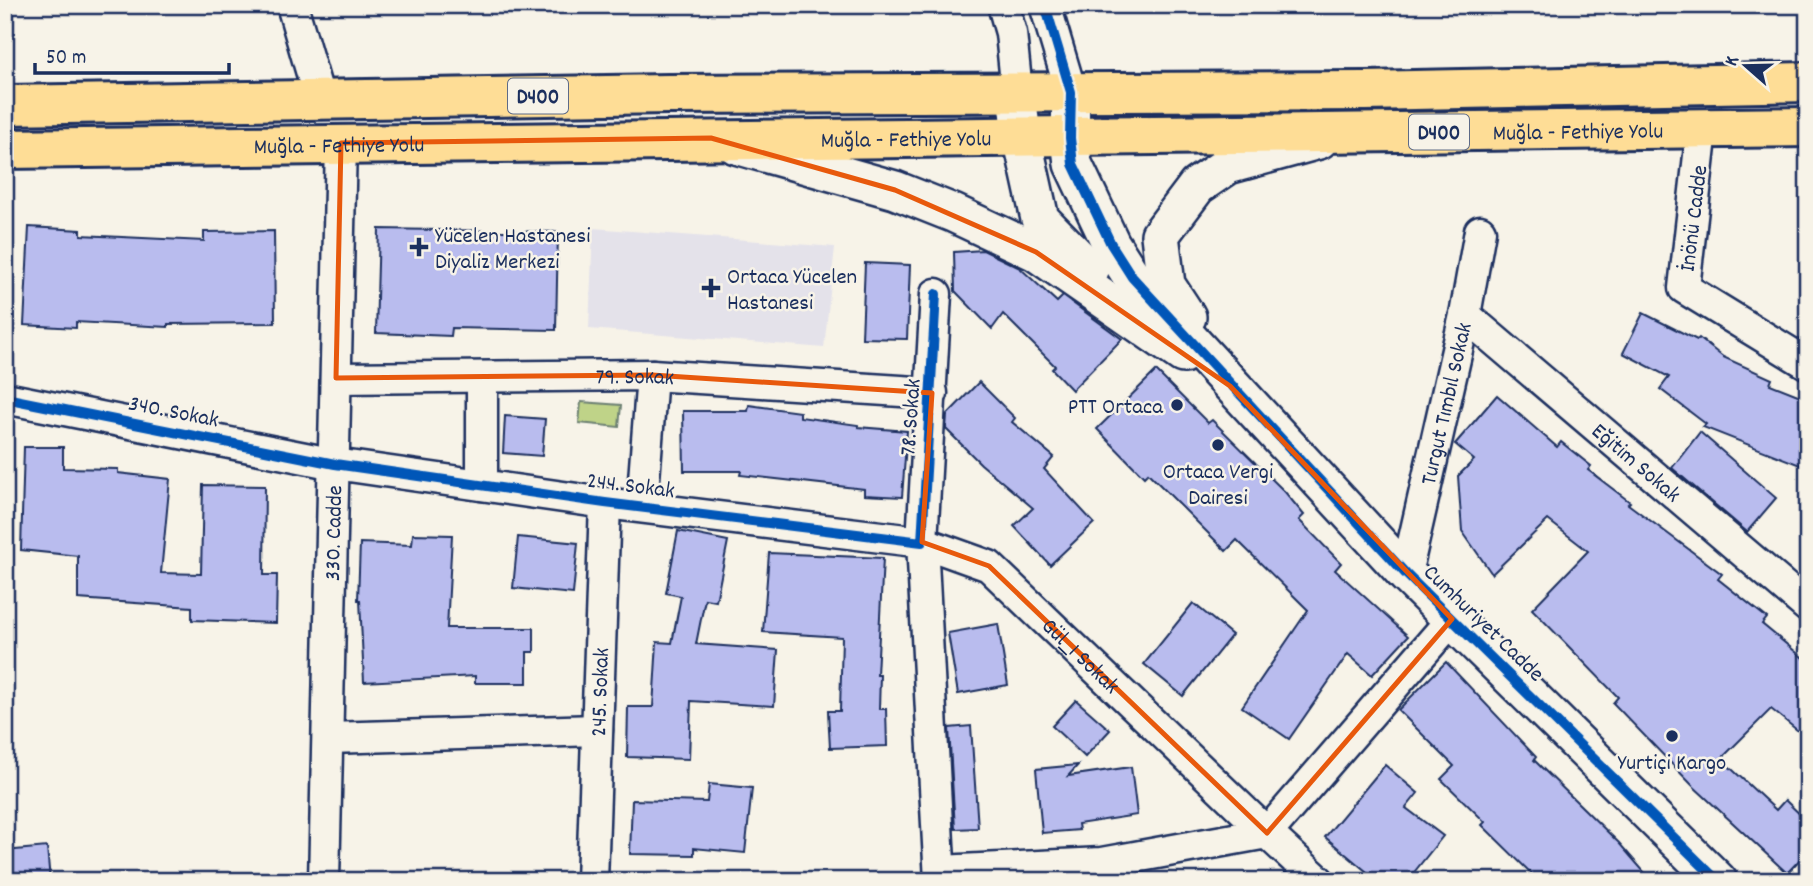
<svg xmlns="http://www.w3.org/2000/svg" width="1813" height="886" viewBox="0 0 1813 886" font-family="Dekko,sans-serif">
  <rect width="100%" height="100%" fill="#f7f3e8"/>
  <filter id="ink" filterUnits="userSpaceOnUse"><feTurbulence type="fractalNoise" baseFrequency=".0143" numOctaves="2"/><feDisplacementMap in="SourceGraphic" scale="14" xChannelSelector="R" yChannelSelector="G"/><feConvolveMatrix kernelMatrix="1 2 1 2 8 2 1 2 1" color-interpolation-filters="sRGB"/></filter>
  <g filter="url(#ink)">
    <polygon fill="#e4e2ea" points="593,228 835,247 824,348 589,329"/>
    <polygon fill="#bfd388" stroke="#6d8173" stroke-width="2" points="581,402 621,405 619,427 579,423"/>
    <g fill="#b9bcee" stroke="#1b2f5e" stroke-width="2">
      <polygon points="29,227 81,230 81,235 204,241 204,232 274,231 275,323 168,324 168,327 76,322 76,328 24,325"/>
      <polygon points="379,229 558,232 556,330 452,328 451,336 376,333"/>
      <polygon points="983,250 1020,268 1057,302 1063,296 1122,339 1072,390 1052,369 1055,366 1003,314 992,329 955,291 954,252"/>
      <polygon points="865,263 910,265 907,339 862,338"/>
      <polygon points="1643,313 1697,340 1699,338 1723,357 1772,379 1770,384 1808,399 1808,445 1800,465 1703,427 1706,424 1660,389 1669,377 1623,353"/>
      <polygon points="1156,371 1208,423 1212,420 1285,492 1304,515 1299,520 1341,563 1335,570 1408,636 1372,675 1348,654 1289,739 1242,707 1308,610 1237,540 1226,551 1148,473 1144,477 1097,429"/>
      <polygon points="979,382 1015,418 1012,422 1054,457 1044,469 1094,523 1050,565 1014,526 1033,508 981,464 946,429 947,415"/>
      <polygon points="1497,395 1557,447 1561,442 1591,466 1588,470 1630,502 1628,504 1722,574 1718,579 1767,618 1762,624 1808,662 1808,739 1771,709 1721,759 1776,810 1785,800 1808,822 1808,851 1787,873 1693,786 1613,703 1618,697 1532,609 1588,551 1548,520 1492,574 1462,531 1458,476 1474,460 1455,444"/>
      <polygon points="749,405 800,412 800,417 858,425 858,427 907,431 902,497 864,495 864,489 740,475 741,471 684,471 683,411 748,411"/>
      <polygon points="505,416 545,419 542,456 503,453"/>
      <polygon points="1700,432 1776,498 1747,532 1672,468"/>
      <polygon points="24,447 63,447 63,468 118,469 118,473 170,479 161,573 201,574 203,485 265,486 264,575 277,575 276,623 192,620 192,607 78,599 78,556 21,550"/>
      <polygon points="678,531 728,541 716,601 705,599 696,644 778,650 774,706 691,701 689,759 627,757 628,707 653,707 657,642 672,643 681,596 666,593"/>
      <polygon points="413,534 452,535 447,628 534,628 534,652 527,652 527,683 475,683 475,676 364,682 360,600 358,600 360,543 412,545"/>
      <polygon points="518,537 578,543 573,594 513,588"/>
      <polygon points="769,553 883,558 877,675 880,675 879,709 886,709 887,746 830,748 828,711 840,711 842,637 763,632"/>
      <polygon points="1193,603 1232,635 1183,696 1144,664"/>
      <polygon points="998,624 1008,685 958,694 948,633"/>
      <polygon points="1446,662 1536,757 1534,760 1619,843 1652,881 1539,881 1482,825 1485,822 1441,779 1454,766 1398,710"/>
      <polygon points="1076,700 1110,730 1085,757 1052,726"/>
      <polygon points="971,726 978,828 955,829 949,728"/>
      <polygon points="1078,765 1068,776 1131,767 1137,815 1078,824 1079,830 1042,833 1036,769"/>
      <polygon points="1385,765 1418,793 1406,808 1443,836 1407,881 1360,881 1367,872 1325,837"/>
      <polygon points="709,784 752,788 745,853 694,848 694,855 630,854 632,800 707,802"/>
      <polygon points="47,847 50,881 5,881 5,851"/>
    </g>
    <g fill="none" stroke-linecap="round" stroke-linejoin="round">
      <defs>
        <g id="minor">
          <polyline points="292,5 320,101"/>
          <polyline points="1003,5 1011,33 1017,93"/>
          <polyline points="1045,5 1071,92"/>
          <polyline points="1702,129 1684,288 1808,364"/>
          <path id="s1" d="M1465 315 1808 607"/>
          <path id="s2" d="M336 378 652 375 932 393"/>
          <polyline points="5,398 335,464 605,503 922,542 936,294"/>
          <polyline points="482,485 482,378"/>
          <polyline points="642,506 652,375"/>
          <path id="s3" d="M1406 574 1465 315 1480 231"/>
          <polyline points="329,738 597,730"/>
          <polyline points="940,871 1102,863 1267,833 1319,881"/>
          <path id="s4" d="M324 881 341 143"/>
          <path id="s5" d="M592 881 605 503"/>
          <path id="s6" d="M940 881 922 542 989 566 1267 833 1452 619"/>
        </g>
        <g id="tertiary">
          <polyline points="1071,92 1070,138 1073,164 1111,244 1132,277 1406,574 1718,881"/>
          <polyline points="1017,93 1022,137 1040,219 1090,270"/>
          <polyline points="736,145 895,190 953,213 1036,252 1183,354"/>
          <polyline points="1187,317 1166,285 1160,235 1197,186 1228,165 1319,140"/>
        </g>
        <g id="trunk">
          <polyline points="5,105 668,94 1366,91 1808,82"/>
          <path id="s7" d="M5 149C606 139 1207 137 1808 127"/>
        </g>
      </defs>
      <use href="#minor" stroke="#1b2f5e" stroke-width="35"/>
      <use href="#tertiary" stroke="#1b2f5e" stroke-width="42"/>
      <use href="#trunk" stroke="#1b2f5e" stroke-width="44"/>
      <use href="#minor" stroke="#f7f3e8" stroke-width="30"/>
      <use href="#tertiary" stroke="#f7f3e8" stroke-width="37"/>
      <use href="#trunk" stroke="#fedd96" stroke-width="38"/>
      <defs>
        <g id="cycleway">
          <polyline points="1045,5 1071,92 1070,138 1073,164 1111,244 1132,277 1406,574 1718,881"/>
          <polyline points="5,398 335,464 605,503 922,542 936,294"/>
        </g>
      </defs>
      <use href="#cycleway" stroke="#f7f3e8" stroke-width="15"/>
      <use href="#cycleway" stroke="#0057b8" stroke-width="10"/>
    </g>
  </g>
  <path fill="none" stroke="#e8590c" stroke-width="5" stroke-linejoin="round" d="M711 138 895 190 1036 252 1230 386 1452 619 1267 833 989 566 922 542 932 393 652 375 336 378 341 143Z"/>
  <g fill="#1b2f5e" stroke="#f7f3e8" stroke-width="2.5">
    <path d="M415.5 236.5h7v7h7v7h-7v7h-7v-7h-7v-7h7z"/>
    <path d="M707.5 277.5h7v7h7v7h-7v7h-7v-7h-7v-7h7z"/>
    <circle cx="1177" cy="405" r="7"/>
    <circle cx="1218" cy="445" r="7"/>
    <circle cx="1672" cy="736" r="7"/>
  </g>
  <g text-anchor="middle" stroke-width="5" stroke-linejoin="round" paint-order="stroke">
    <g fill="#f7f3e8" stroke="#5d6a87" stroke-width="2">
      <rect x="508" y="78.5" width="60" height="35" rx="5"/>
      <rect x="1409" y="114.5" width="60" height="35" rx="5"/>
    </g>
    <g font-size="21" font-weight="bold" fill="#1b2f5e">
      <text x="538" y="103">D400</text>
      <text x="1439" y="139">D400</text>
    </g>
    <g font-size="23" fill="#1b2f5e" stroke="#f7f3e8">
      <text dy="8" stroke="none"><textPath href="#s7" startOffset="1573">Muğla - Fethiye Yolu</textPath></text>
      <text dy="8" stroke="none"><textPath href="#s7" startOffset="901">Muğla - Fethiye Yolu</textPath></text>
      <text dy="8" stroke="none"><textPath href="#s7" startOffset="334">Muğla - Fethiye Yolu</textPath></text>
      <text transform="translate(1692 218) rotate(-83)" y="8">İnönü Cadde</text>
      <text dy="8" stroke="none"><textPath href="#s2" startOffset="299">79. Sokak</textPath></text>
      <text dy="8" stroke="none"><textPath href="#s3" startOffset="175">Turgut Tımbıl Sokak</textPath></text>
      <text transform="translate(174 410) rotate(11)" y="8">340. Sokak</text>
      <text transform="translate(909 417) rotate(-86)" y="8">78. Sokak</text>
      <text dy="8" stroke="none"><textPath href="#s1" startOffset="226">Eğitim Sokak</textPath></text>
      <text transform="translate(631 484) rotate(7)" y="8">244. Sokak</text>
      <text dy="8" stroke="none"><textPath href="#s4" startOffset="348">330. Cadde</textPath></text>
      <text transform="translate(1485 622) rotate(44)" y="8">Cumhuriyet Cadde</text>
      <text dy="8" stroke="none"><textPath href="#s6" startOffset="539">Gül_1 Sokak</textPath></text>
      <text dy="8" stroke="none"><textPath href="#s5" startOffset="189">245. Sokak</textPath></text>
    </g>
    <g font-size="23" fill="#1b2f5e" stroke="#f7f3e8" text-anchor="start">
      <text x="435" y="242">Yücelen Hastanesi<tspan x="435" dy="26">Diyaliz Merkezi</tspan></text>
      <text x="727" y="283">Ortaca Yücelen<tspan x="727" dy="26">Hastanesi</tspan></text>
      <text x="1163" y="413" text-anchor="end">PTT Ortaca</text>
      <text x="1218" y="478" text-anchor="middle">Ortaca Vergi<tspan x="1218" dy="26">Dairesi</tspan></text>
      <text x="1672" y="769" text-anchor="middle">Yurtiçi Kargo</text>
    </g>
  </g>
  <rect width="1813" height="886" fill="none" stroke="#f7f3e8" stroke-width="28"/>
  <rect x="14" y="14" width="1785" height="858" fill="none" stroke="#1b2f5e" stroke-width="2.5" filter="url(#ink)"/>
  <g transform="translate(1746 66) rotate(290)" stroke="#f7f3e8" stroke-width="5" paint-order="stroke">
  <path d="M0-5L12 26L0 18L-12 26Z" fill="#1b2f5e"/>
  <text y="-10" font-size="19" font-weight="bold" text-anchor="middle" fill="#1b2f5e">K</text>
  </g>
  <path d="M35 63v10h194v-10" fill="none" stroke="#1b2f5e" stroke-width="3.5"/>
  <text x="46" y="63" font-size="21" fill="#1b2f5e" stroke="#f7f3e8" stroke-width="5" paint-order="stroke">50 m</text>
</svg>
